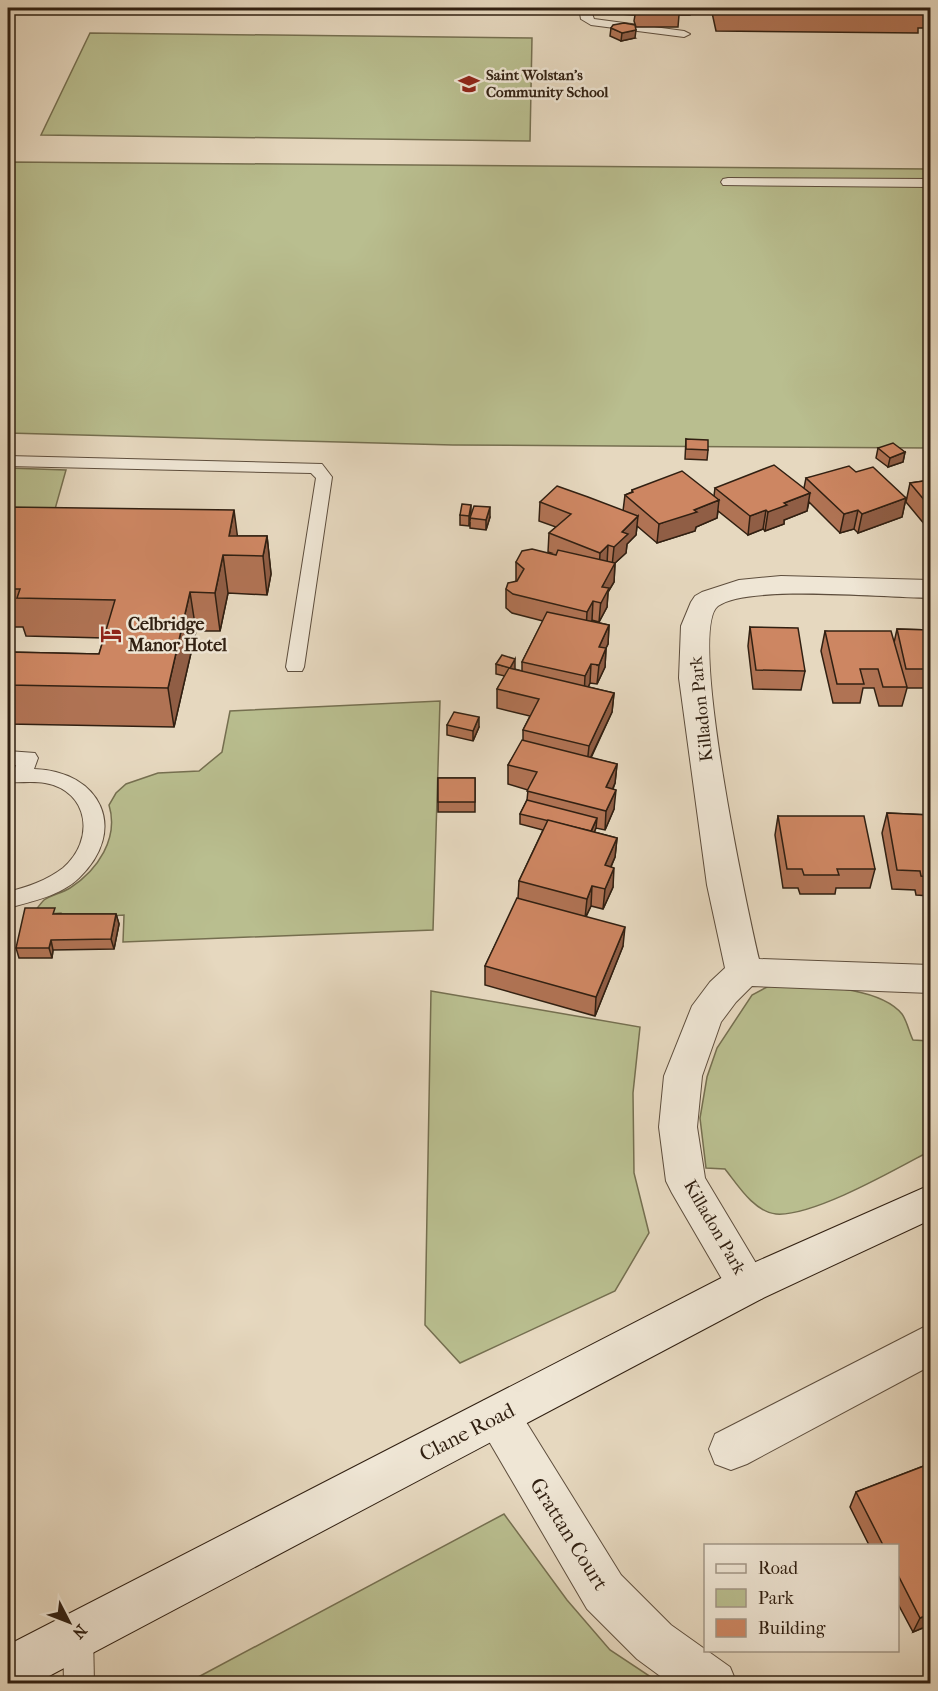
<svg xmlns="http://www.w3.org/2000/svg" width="938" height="1691" viewBox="0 0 938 1691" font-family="'IM FELL French Canon',serif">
  <rect width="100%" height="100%" fill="#e6d8bf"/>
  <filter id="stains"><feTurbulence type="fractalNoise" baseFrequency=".00333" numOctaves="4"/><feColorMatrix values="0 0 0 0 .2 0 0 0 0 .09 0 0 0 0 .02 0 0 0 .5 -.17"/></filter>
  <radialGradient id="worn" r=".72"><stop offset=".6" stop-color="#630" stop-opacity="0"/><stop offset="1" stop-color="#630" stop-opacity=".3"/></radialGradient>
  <g fill="#b9be8f" stroke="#756f50" stroke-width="1.5">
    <rect x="373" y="8" width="89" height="4"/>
    <polygon points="90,33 532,38 530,141 41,135"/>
    <polygon points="8,162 930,169 930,448 453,445 8,433"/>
    <polygon points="8,468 66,470 48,534 8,532"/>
    <path d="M440 701 433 930 123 942 124 915 61 919V913L32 915C36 910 40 904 44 900 51 895 62 893 70 888 98 870 119 838 109 805L116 793 126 784 158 773 199 771 222 752 230 711Z"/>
    <path d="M785 984C817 986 880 987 902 1014 907 1021 909 1032 913 1040L930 1041V1151C896 1169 813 1217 776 1214 754 1212 737 1184 725 1169L706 1168 700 1118 707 1077 717 1048 752 995 767 987Z"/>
    <polygon points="431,991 640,1027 633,1093 634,1173 649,1233 615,1291 460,1363 425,1325"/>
    <polygon points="504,1514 567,1600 610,1650 660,1683 187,1683"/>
  </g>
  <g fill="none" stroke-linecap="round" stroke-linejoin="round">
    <defs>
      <g id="service">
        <polygon points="579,8 590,8 594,19 684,31 690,34 684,37 591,25 581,19"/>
        <polygon points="728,178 930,179 930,187 723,185 721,182 723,179"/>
        <polygon points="8,456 322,464 332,477 304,667 302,671 288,671 286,667 316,478 311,473 8,466"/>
        <path d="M8 751 35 753 38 758 34 769C101 771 129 830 79 878 60 896 33 901 8 908V892C27 887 46 881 63 868 95 841 90 791 45 783 33 781 20 783 8 782V768H15L16 765H8Z"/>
        <polygon points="78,1619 89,1623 93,1634 94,1684 64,1684 63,1634 67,1623"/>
      </g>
      <g id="minor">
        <path d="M781 576 930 580V598C887 598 749 584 718 606 687 629 748 913 759 959L930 965V993L752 986 736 1002 721 1022 702 1076 697 1127 705 1178 769 1285 763 1298 748 1304 733 1298 672 1193 666 1181 659 1127 664 1076 692 1006 710 982 725 968 707 885 679 678 681 626 691 602 695 596 702 592 739 580Z"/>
        <polygon points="930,1324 930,1366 747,1464 731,1470 715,1464 709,1449 715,1434"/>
        <polygon points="498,1395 513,1401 621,1575 671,1625 730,1667 737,1684 671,1684 637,1659 587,1609 483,1431 476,1416 483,1401"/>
      </g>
      <polygon id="secondary" points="930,1185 930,1220 763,1298 34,1684 8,1684 8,1645 733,1272"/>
    </defs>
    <use href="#service" stroke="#5e4e3d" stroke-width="2"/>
    <use href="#minor" stroke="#5e4e3d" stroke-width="2"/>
    <use href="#secondary" stroke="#312012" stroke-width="2"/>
    <use href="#service" fill="#efe6d5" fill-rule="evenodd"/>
    <use href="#minor" fill="#efe6d5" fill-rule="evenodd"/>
    <use href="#secondary" fill="#efe6d5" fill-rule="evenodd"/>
  </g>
  <g fill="#b07354" stroke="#312012" stroke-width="1.5">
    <polygon points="619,8 690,8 690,15 679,15 678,27 636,27 634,21 635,15 620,14"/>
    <polygon points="711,8 930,8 930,28 918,28 918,33 716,31"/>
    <polygon points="611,28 635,38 621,41 610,36"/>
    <polygon points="686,439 708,450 707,460 685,459"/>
    <polygon points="878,448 905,452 903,462 888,467 876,458"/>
    <polygon points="856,472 906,498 902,517 858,533 854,529 840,533 809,502 807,511 784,520 784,524 765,531 763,529 748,535 718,511 717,518 696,527 695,531 657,543 637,526 636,535 627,544 626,553 615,563 614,582 608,592 607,607 599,622 592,620 591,621 609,625 608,644 606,648 605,667 597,684 590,683 588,687 614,693 612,712 591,758 617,764 615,783 613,789 614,809 605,830 596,828 594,832 617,838 615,857 611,867 613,887 603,909 591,906 586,917 623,946 595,1016 485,985 485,966 518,898 519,881 543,830 520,824 520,814 527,800 528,790 508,784 508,765 523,741 523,730 530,716 497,708 497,689 505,676 496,674 496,664 522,671 522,662 543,621 512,613 506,608 506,589 516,581 516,562 551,553 548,552 549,533 556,527 539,521 540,502 623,511 625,495 632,492 632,490 714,496 715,488 804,488 806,478"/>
    <polygon points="930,480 930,531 906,502 910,483"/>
    <polygon points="8,507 237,536 267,536 271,574 267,595 228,593 220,631 196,631 174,727 8,724 8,652 99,654 104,638 26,636 23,627 9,627 8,632"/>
    <polygon points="471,514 490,517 486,530 470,528 470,522 469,526 460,525 460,515"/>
    <polygon points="750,627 805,671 801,690 753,689 748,646"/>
    <polygon points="897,629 930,630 930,688 907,688 902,706 879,706 874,688 863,688 860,703 833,703 821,651 825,631 894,643"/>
    <polygon points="447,725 479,727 473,741 447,735"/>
    <rect x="438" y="778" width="37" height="34"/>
    <polygon points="887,813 930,815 930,896 916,895 915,890 892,889 882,833"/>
    <polygon points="778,816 875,869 870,888 836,888 835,894 800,894 798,888 783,888 775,835"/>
    <polygon points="56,914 116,914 119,924 114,949 53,950 52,958 19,958 16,948"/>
    <polygon points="929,1464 930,1466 930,1625 913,1632 897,1602 897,1545 869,1545 850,1507 856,1492"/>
  </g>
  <g fill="#905e45" stroke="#312012" stroke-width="1.5">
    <polygon points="636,30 635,38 621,41 622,33"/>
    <polygon points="905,452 903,462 888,467 890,458"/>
    <polygon points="810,493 807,511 784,520 784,524 765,531 768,512 784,503"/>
    <polygon points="906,498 902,517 858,533 862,514"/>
    <polygon points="719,500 717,518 696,527 695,531 657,543 659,524"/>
    <polygon points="471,505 471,515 469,526 469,516"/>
    <polygon points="490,507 490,517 486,530 486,520"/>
    <polygon points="234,510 239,548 229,536"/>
    <polygon points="766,510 763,529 748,535 750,516"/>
    <polygon points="858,510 854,529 840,533 844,514"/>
    <polygon points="638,516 636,535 627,544 626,553 615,563 614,582 608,592 607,607 599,622 602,587 612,566 614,547 622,532"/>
    <polygon points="267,536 271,574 267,595 263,556"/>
    <polygon points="608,545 607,564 599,572 600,553"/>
    <polygon points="223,555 228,593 220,631 215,593"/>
    <polygon points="190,592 196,631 174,727 168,688"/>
    <polygon points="593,601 592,620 586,631 587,612"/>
    <polygon points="609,625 608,644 597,666 599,647"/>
    <polygon points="606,648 605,667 597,684 599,665"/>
    <polygon points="515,659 515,669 509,678 510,668"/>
    <polygon points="591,664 590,683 584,696 585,676"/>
    <polygon points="614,693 612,712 587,765 589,746"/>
    <polygon points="479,717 479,727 473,741 473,731"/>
    <polygon points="617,764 615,783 605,807 606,787"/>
    <polygon points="616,790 614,809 605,830 606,811"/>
    <polygon points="597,818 596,828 590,842 591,832"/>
    <polygon points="617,838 615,857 603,884 605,865"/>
    <polygon points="614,868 613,887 603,909 605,889"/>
    <polygon points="592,886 591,906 585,918 587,899"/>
    <polygon points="116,914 119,924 114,949 111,939"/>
    <polygon points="625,927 623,946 595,1016 596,997"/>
    <polygon points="51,940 53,950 52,958 49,948"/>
    <polygon points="930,1614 930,1625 913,1632 920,1618"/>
  </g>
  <g fill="#cd8662" stroke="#312012" stroke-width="1.5">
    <polygon points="718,8 920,8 921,11 718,10"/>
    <polygon points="624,23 635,25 636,30 622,33 611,28 613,25"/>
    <polygon points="686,439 708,440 708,450 686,449"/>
    <polygon points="893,443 905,452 890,458 878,448"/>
    <polygon points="774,465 810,493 784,503 787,505 768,512 766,510 750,516 715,488"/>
    <polygon points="849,466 856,472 873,467 906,498 862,514 858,510 844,514 806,478"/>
    <polygon points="682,471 719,500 694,510 697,512 659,524 625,495 633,492 632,490"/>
    <polygon points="930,480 930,507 910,483"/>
    <polygon points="557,486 588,497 638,516 622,532 628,534 614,547 608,545 600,553 549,533 571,514 540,502"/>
    <polygon points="462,504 471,505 469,516 460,515"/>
    <polygon points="474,506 490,507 486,520 470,518"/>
    <polygon points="8,507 234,510 229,536 267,536 263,556 223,555 215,593 190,592 168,688 8,685 8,652 99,654 115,600 17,598 20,589 8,589"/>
    <polygon points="532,549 556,555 558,550 615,563 602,587 609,588 601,603 593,601 587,612 513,594 506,589 508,583 517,581 524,569 516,562 522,551"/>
    <polygon points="547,612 609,625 599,647 606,648 599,665 591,664 585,676 522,662"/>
    <polygon points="750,627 798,628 805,671 756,670"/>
    <polygon points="897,629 930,630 930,669 906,669"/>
    <polygon points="825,631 891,631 907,687 883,687 878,669 860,669 864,684 837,684"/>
    <polygon points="502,655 515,659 510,668 496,664"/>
    <polygon points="509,668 614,693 589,746 523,730 539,699 497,689"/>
    <polygon points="454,712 479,717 473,731 447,725"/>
    <polygon points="522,740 617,764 606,787 616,790 606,811 527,791 537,772 508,765"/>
    <rect x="438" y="778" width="37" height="24"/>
    <polygon points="527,800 597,818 591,831 520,814"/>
    <polygon points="887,813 930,815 930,877 921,876 920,871 897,870"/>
    <polygon points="778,816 864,816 875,869 837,869 839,875 804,875 802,869 787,869"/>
    <polygon points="548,820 617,838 605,865 614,868 605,889 592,886 587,899 519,881"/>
    <polygon points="517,898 625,927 596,997 485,966"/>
    <polygon points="25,908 55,908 53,914 116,914 111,939 51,940 49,948 16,948"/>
    <polygon points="929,1464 930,1466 930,1614 920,1618 897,1573 897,1545 883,1545 856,1492"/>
  </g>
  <defs>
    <symbol id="school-bare" viewBox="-9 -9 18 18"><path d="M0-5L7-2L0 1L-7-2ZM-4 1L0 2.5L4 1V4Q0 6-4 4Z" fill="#8f2418" stroke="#efe6d5" stroke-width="2.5" paint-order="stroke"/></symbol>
    <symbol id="hotel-bare" viewBox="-9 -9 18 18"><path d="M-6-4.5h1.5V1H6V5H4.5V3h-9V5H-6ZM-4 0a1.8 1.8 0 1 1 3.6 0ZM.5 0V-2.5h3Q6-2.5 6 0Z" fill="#8f2418" stroke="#efe6d5" stroke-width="2.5" paint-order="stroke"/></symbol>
  </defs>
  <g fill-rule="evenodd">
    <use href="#school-bare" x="454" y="69" width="30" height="30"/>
    <use href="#hotel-bare" x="96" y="619" width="30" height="30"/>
  </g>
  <g text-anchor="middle" stroke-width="5" stroke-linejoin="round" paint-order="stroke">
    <g font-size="15" font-weight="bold" fill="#312012" stroke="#efe6d5" text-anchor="start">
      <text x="486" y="80">Saint Wolstan's<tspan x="486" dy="17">Community School</tspan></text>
    </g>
    <g font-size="18" font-weight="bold" fill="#312012" stroke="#efe6d5" text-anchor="start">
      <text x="128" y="630">Celbridge<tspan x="128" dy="21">Manor Hotel</tspan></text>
    </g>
    <g font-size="18" fill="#312012" stroke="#efe6d5">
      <text transform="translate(701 709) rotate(-96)" y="6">Killadon Park</text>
      <text transform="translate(715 1227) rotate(60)" y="6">Killadon Park</text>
    </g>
    <g font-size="21" fill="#312012" stroke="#efe6d5">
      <text transform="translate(467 1432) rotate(-27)" y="7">Clane Road</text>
      <text transform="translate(569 1534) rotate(58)" y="7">Grattan Court</text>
    </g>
  </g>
  <rect width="938" height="1691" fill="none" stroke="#e6d8bf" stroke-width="30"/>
  <rect x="9" y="9" width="920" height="1673" fill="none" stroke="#312012" stroke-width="3"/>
  <rect x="15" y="15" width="908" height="1661" fill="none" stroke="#312012" stroke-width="1.5"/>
  <rect x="704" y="1544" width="195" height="108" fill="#efe6d5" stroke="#a39787" stroke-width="1.5"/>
  <rect x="716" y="1564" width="30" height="9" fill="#efe6d5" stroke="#a39787" stroke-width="1.5"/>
  <text x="758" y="1574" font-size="18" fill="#312012">Road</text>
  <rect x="716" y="1589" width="30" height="18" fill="#b9be8f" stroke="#a39787" stroke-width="1.5"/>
  <text x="758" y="1604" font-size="18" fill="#312012">Park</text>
  <rect x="716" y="1619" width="30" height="18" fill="#cd8662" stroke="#a39787" stroke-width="1.5"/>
  <text x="758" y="1634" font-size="18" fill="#312012">Building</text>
  <g transform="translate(69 1622) rotate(132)" stroke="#efe6d5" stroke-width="4.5" paint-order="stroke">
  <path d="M0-4.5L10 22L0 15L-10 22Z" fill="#312012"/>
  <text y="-9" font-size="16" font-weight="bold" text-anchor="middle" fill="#312012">N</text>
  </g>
  <rect width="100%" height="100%" filter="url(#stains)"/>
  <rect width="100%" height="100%" fill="url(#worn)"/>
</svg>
